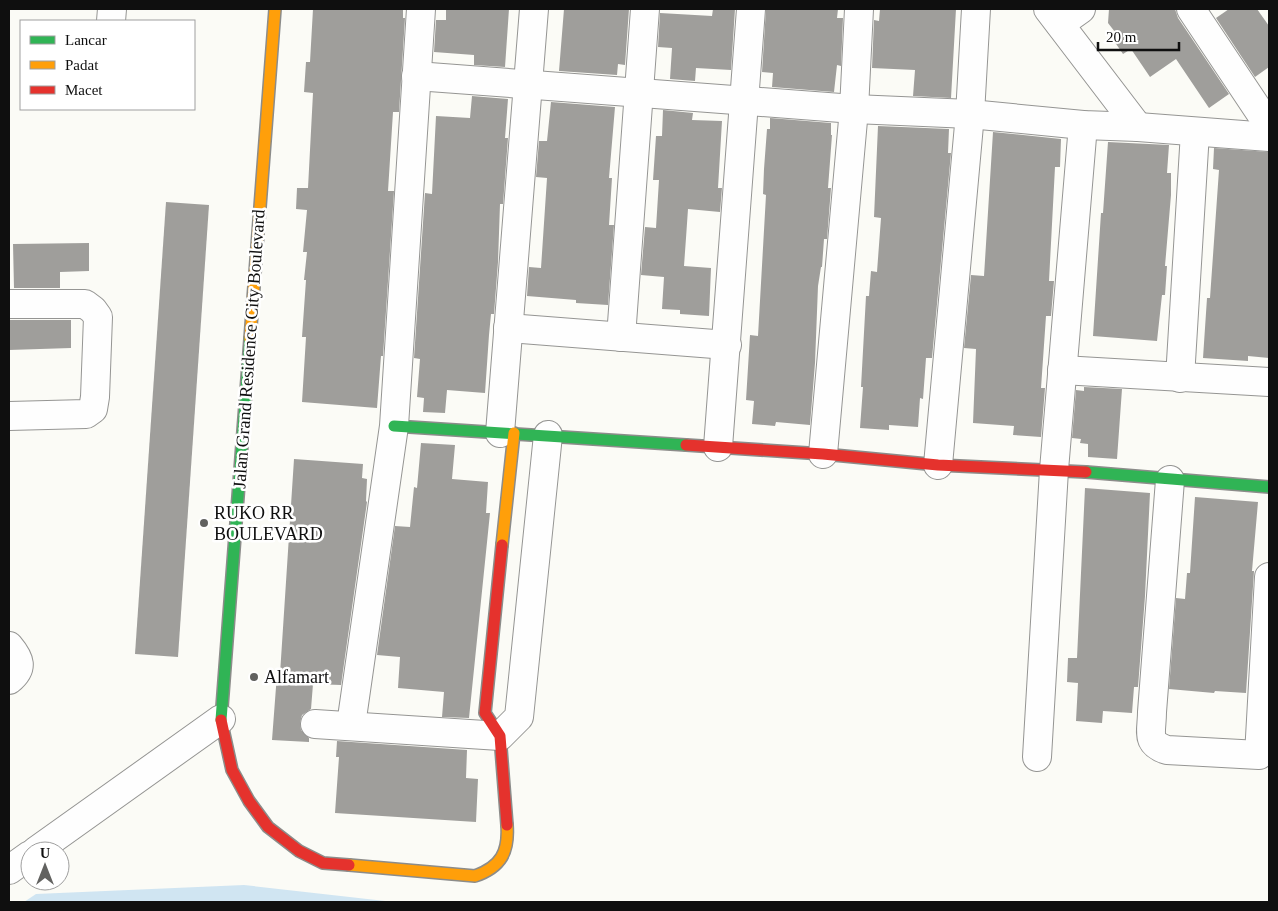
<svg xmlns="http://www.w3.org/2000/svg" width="1278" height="911" viewBox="0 0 1278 911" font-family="Georgia,serif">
  <rect width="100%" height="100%" fill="#fbfbf6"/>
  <polygon fill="#d0e5f2" points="244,885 394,902 24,902 36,894"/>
  <g fill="#9f9e9b">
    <polygon points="313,9 403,9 403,18 405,18 399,112 393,112 388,191 394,191 383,356 381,356 377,408 302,402 306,337 302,337 306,280 304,280 307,252 303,252 307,210 296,209 297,188 308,188 313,93 304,92 306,62 310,62"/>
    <polygon points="446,9 509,9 505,67 474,65 474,55 434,52 436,20 446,20"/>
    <polygon points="564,9 629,9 625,65 618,64 617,75 559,71"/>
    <polygon points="713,9 735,9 731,70 696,68 695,81 670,79 672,48 658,47 660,13 712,16"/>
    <polygon points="766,9 838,9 837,18 843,18 841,66 837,65 834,92 772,87 773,73 762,72"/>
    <polygon points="880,9 956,9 951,98 913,96 915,70 872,68 874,20 879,21"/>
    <polygon points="1109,9 1175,9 1178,18 1229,94 1209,108 1176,59 1150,77 1131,49 1123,54 1110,35 1115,32 1108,23"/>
    <polygon points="1229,9 1257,9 1269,26 1269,67 1255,77 1216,18"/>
    <polygon points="472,96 508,99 505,138 508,138 503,204 500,204 498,262 494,314 491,314 489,335 485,393 447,390 445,413 423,412 424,398 417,397 420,359 414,358 425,193 432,194 436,116 470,118"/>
    <polygon points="551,102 615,107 609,178 612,178 609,225 614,225 608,305 576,303 576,300 527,296 529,267 541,268 547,178 536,177 539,141 547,141"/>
    <polygon points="663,110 693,113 692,120 722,121 718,188 722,188 720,212 688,209 686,238 684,266 711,268 709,316 680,314 680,310 662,309 664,277 641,275 645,227 656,228 659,180 653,180 656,136 662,136"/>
    <polygon points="770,118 831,123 831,135 832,135 828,188 831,188 827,239 824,239 822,267 821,267 818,286 815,363 810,425 776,422 775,426 752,424 754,401 746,400 750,335 758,336 766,195 763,194 764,169 767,129 770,129"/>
    <polygon points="878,126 949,129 948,153 951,153 932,358 926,358 923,399 920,398 918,427 889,425 889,430 860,428 863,387 861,387 866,296 869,296 871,271 877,272 881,218 874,217"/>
    <polygon points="993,132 1061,139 1060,167 1055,167 1049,281 1054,281 1051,316 1046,316 1041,388 1045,388 1041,437 1013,435 1014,426 973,423 976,349 964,348 971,275 984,276"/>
    <polygon points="1108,142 1169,145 1167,173 1171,173 1171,195 1165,266 1167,266 1165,295 1162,295 1157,341 1093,336 1101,213 1103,213"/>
    <polygon points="1214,148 1269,152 1269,358 1248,356 1248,361 1203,358 1207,298 1210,298 1219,170 1213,169"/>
    <polygon points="166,202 209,205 178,657 135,654"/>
    <polygon points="89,243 89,271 60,272 60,288 14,288 13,244"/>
    <polygon points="9,320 71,320 71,348 9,350"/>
    <polygon points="1084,387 1122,389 1117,459 1088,457 1088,444 1080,443 1081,439 1072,438 1076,390 1084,391"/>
    <polygon points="421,443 455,445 452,479 488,482 486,513 490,513 469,718 442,717 444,692 398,688 400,657 377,655 395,526 410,527 414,487 417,488"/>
    <polygon points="294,459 363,464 362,478 367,479 366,501 367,502 341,685 313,684 311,709 302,715 300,723 301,730 309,738 309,742 272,740 277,674 280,674"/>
    <polygon points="1085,488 1150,493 1145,596 1138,687 1134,687 1132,713 1103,711 1102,723 1076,721 1078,683 1067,682 1068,658 1077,658"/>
    <polygon points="1195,497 1258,502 1252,571 1254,571 1246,693 1215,691 1214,693 1169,689 1176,598 1185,599 1187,573 1190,573"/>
    <polygon points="337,741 467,750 466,778 478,779 476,822 335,813 339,757 336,757"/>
  </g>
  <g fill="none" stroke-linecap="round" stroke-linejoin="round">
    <defs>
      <g id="street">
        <polyline points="1048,9 1138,127"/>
        <polyline points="1191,9 1269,126"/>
        <polyline points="111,21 112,9"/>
        <polyline points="1060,24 1081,9"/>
        <polyline points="416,76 854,109 970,114 1083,125 1138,127 1269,137"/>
        <polyline points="9,304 85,304 93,310 98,317 95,397 93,409 86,414 9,416"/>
        <polyline points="508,328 727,345"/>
        <polyline points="621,337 645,9"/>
        <polyline points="1062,370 1269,382"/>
        <polyline points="1180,378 1195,132"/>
        <polyline points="500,433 534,9"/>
        <polyline points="718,447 751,9"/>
        <polyline points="823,454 854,109 859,9"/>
        <polyline points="938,465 970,114 976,9"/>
        <path d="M1170 480 1152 712C1152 732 1145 743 1167 750L1259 755 1269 577"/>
        <path d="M9 646C20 659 24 668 9 680"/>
        <polyline points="315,724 500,736 519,717 548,435"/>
        <polyline points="351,725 394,426 421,9"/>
        <polyline points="1037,757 1054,470 1083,125"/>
        <polyline points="36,851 221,719"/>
        <polyline points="9,870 30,855"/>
      </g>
      <g id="fast">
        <polyline points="394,426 686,445"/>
        <polyline points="1086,472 1269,487"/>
        <polyline points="221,720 250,339"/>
      </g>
      <g id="slow">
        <polyline points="250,339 275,9"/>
        <polyline points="502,545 514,433"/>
        <path d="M349 865 475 876C501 867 509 852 507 825"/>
      </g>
      <g id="jam">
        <polyline points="686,445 823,454 938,465 1086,472"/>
        <polyline points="502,545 485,713 500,736 507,825"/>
        <polyline points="221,720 232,770 249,801 268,827 299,851 323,863 349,865"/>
      </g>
    </defs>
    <use href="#street" stroke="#959593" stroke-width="30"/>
    <use href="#fast" stroke="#8c8c8a" stroke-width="14"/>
    <use href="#slow" stroke="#8c8c8a" stroke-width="14"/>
    <use href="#jam" stroke="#8c8c8a" stroke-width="14"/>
    <use href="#street" stroke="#fefefe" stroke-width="28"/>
    <use href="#fast" stroke="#30b455" stroke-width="11"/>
    <use href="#slow" stroke="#ff9f0a" stroke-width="11"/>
    <use href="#jam" stroke="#e5322d" stroke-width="11"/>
  </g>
  <g fill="#626260" stroke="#fff" stroke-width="2">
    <circle cx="204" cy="523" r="5"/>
    <circle cx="254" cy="677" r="5"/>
  </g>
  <g text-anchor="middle" stroke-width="5" stroke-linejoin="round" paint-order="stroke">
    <g font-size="18" fill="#0f0f0f" stroke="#fff">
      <text transform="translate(249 349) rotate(-86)" y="6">Jalan Grand Residence City Boulevard</text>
    </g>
    <g font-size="18" fill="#0f0f0f" stroke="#fff" text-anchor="start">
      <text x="214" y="519">RUKO RR<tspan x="214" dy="21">BOULEVARD</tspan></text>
      <text x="264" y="683">Alfamart</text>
    </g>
  </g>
  <rect width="1278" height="911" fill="none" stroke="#0f0f0f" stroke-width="20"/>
  <rect x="20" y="20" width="175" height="90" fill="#ffffff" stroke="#9f9f9f"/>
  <rect x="30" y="36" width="25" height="8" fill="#30b455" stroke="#9f9f9f"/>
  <text x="65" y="45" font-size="15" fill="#0f0f0f">Lancar</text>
  <rect x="30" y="61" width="25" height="8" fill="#ff9f0a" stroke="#9f9f9f"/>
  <text x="65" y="70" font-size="15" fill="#0f0f0f">Padat</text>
  <rect x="30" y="86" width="25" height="8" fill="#e5322d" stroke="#9f9f9f"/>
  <text x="65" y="95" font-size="15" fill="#0f0f0f">Macet</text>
  <g transform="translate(45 866)"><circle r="24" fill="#ffffff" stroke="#9f9f9f"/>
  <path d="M0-4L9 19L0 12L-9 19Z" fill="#626260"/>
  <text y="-8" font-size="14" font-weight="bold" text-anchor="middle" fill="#0f0f0f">U</text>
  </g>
  <path d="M1098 42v8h81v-8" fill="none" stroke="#0f0f0f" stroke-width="2.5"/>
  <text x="1106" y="42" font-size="15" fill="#0f0f0f" stroke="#ffffff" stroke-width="4" paint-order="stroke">20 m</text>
</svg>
